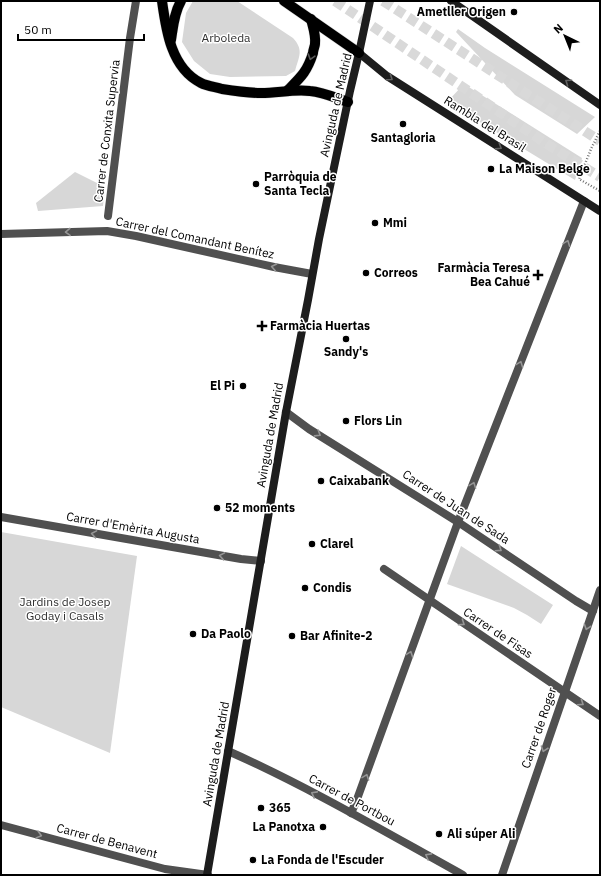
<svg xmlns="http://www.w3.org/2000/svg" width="601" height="876" viewBox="0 0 601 876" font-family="'IBM Plex Sans',sans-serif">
  <rect width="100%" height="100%" fill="#fff"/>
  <g fill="#d7d7d7">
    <path d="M193 1H237L293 38C304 50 299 56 295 71L286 76 230 77 210 74 194 61 182 42 186 13Z"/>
    <polygon points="458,29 485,48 595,117 577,134 515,95 456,32"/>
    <polygon points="464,84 582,158 575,180 447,102"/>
    <polygon points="75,172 105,187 103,206 38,211 36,203"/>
    <polygon points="1,532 137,556 110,753 1,707"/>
    <polygon points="461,546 553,605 541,624 527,615 514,608 447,584"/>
  </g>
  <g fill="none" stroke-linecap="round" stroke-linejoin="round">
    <g stroke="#d9d9d9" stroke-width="10" stroke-dasharray="10 5" stroke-linecap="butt">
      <polyline points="335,1 550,146 600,177"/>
      <polyline points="383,1 600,141"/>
    </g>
    <defs>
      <g id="primary">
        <path d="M162 1C166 30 171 68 201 83 207 86 215 87 222 89 235 91 248 93 261 93 278 93 294 89 310 91 323 92 336 98 348 102"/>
        <polyline points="284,1 359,53"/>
        <path d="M171 40C173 27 174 13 181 1"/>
        <path d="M287 91C301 77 307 72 313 53 313 50 315 46 315 44 316 35 313 27 311 19"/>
      </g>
    </defs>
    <use href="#primary" stroke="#dbdbdb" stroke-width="11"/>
    <polyline stroke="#727272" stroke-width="2.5" stroke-dasharray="1 2" stroke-linecap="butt" points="600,131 591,149 579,179 600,191"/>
    <g stroke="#505050" stroke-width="8">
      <polyline points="108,216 130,38 136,1"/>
      <polyline points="1,234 107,231 136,236 274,267 312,274"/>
      <polyline points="286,412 309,429 458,522 576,601 593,611"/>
      <polyline points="1,517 241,559 261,561"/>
      <polyline points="384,569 600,716"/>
      <path d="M228 751C309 787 385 832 463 875"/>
      <polyline points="351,813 356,802 458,522 584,201"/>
      <polyline points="1,825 165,869 208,875"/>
      <polyline points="502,875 600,590"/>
    </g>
    <g stroke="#1d1d1d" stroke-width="8">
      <polyline points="451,1 600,105"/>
      <polyline points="359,53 387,76 600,211"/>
      <polyline points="207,875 286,412 308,300 319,239 350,91 359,53 370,1"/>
    </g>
    <use href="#primary" stroke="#000" stroke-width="10"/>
  </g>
  <defs><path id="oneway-chevron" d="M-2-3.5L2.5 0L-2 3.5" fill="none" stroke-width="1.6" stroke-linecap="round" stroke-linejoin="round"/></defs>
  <use stroke="#595959" href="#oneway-chevron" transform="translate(311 57) rotate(107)"/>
  <g stroke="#616161">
    <use href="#oneway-chevron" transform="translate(390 78) rotate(35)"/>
    <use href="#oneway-chevron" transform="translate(568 82) rotate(-145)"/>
    <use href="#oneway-chevron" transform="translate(499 147) rotate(32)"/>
  </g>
  <g stroke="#969696">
    <use href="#oneway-chevron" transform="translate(68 232) rotate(178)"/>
    <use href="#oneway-chevron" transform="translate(567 243) rotate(-69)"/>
    <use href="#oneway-chevron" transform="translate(274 267) rotate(-169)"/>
    <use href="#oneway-chevron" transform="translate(520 364) rotate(-69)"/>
    <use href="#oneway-chevron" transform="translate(318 434) rotate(32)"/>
    <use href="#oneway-chevron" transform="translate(473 485) rotate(-69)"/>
    <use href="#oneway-chevron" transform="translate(94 534) rotate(-170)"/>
    <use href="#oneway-chevron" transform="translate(499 549) rotate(34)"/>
    <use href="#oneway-chevron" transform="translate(222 556) rotate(-170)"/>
    <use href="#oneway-chevron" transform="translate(462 623) rotate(34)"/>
    <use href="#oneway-chevron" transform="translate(587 627) rotate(109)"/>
    <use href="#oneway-chevron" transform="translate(410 654) rotate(-70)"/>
    <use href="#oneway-chevron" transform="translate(581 703) rotate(34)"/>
    <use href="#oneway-chevron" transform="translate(544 749) rotate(109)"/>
    <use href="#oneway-chevron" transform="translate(366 777) rotate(-70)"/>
    <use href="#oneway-chevron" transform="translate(314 794) rotate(-152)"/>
    <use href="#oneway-chevron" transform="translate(39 835) rotate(15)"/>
    <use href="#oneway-chevron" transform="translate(428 856) rotate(-151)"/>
  </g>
  <g fill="#000" stroke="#fff" stroke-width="1.5">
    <circle cx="514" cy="12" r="4"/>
    <circle cx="403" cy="124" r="4"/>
    <circle cx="491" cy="169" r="4"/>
    <circle cx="256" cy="184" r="4"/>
    <circle cx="375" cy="223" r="4"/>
    <circle cx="366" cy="273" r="4"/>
    <path d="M536 269h4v4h4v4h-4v4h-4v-4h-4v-4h4z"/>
    <path d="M260 320h4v4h4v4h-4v4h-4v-4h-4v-4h4z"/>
    <circle cx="346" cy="339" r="4"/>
    <circle cx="243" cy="386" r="4"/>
    <circle cx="346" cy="421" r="4"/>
    <circle cx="321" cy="481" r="4"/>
    <circle cx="217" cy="508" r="4"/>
    <circle cx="312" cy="544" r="4"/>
    <circle cx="305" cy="588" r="4"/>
    <circle cx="193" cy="634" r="4"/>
    <circle cx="292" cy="636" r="4"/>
    <circle cx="261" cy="808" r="4"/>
    <circle cx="323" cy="827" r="4"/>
    <circle cx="439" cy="834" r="4"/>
    <circle cx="253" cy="860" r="4"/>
  </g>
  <g text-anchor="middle" stroke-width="3" stroke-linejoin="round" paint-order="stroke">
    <g font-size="12" font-weight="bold" fill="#000" stroke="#fff" text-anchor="start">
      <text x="506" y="16" text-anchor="end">Ametller Origen</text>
      <text x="403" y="142" text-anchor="middle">Santagloria</text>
      <text x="499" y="173">La Maison Belge</text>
      <text x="264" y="181">Parròquia de<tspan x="264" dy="14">Santa Tecla</tspan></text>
      <text x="383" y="227">Mmi</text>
      <text x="530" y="272" text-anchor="end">Farmàcia Teresa<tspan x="530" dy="14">Bea Cahué</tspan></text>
      <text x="374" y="277">Correos</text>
      <text x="270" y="330">Farmàcia Huertas</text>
      <text x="346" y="356" text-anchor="middle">Sandy's</text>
      <text x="235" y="390" text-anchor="end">El Pi</text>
      <text x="354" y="425">Flors Lin</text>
      <text x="329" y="485">Caixabank</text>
      <text x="225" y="512">52 moments</text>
      <text x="320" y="548">Clarel</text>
      <text x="313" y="592">Condis</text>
      <text x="201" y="638">Da Paolo</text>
      <text x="300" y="640">Bar Afinite-2</text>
      <text x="269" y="812">365</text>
      <text x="315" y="831" text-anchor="end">La Panotxa</text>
      <text x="447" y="838">Ali súper Ali</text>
      <text x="261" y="864">La Fonda de l'Escuder</text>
    </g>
    <g font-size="12" fill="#2e2e2e" stroke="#fff">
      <text x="226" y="42">Arboleda</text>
      <text x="65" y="606">Jardins de Josep<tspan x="65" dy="14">Goday i Casals</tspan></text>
    </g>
    <g font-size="12" fill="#000" stroke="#fff">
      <text transform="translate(336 105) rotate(-77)" y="4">Avinguda de Madrid</text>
      <text transform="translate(485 124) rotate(32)" y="4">Rambla del Brasil</text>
      <text transform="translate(107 131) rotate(-83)" y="4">Carrer de Conxita Supervia</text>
      <text transform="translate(195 238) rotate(12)" y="4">Carrer del Comandant Benítez</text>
      <text transform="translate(270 435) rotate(-80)" y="4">Avinguda de Madrid</text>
      <text transform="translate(456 507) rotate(33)" y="4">Carrer de Juan de Sada</text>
      <text transform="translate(133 528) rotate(10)" y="4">Carrer d'Emèrita Augusta</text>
      <text transform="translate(498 633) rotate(34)" y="4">Carrer de Fisas</text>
      <text transform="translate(539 728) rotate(-71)" y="4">Carrer de Roger</text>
      <text transform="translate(216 754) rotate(-80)" y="4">Avinguda de Madrid</text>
      <text transform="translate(352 800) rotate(28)" y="4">Carrer de Portbou</text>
      <text transform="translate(107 841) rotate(15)" y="4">Carrer de Benavent</text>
    </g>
  </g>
  <rect width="601" height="876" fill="none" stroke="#000000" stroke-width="4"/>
  <g transform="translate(565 36) rotate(317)" stroke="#ffffff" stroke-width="3" paint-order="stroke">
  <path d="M0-3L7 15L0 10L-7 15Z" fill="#000000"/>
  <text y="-6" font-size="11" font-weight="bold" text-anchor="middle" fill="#000000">N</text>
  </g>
  <path d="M18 34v6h126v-6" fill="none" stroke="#000000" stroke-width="2"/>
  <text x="24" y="34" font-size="12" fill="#000000" stroke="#ffffff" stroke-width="3" paint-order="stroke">50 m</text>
</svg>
